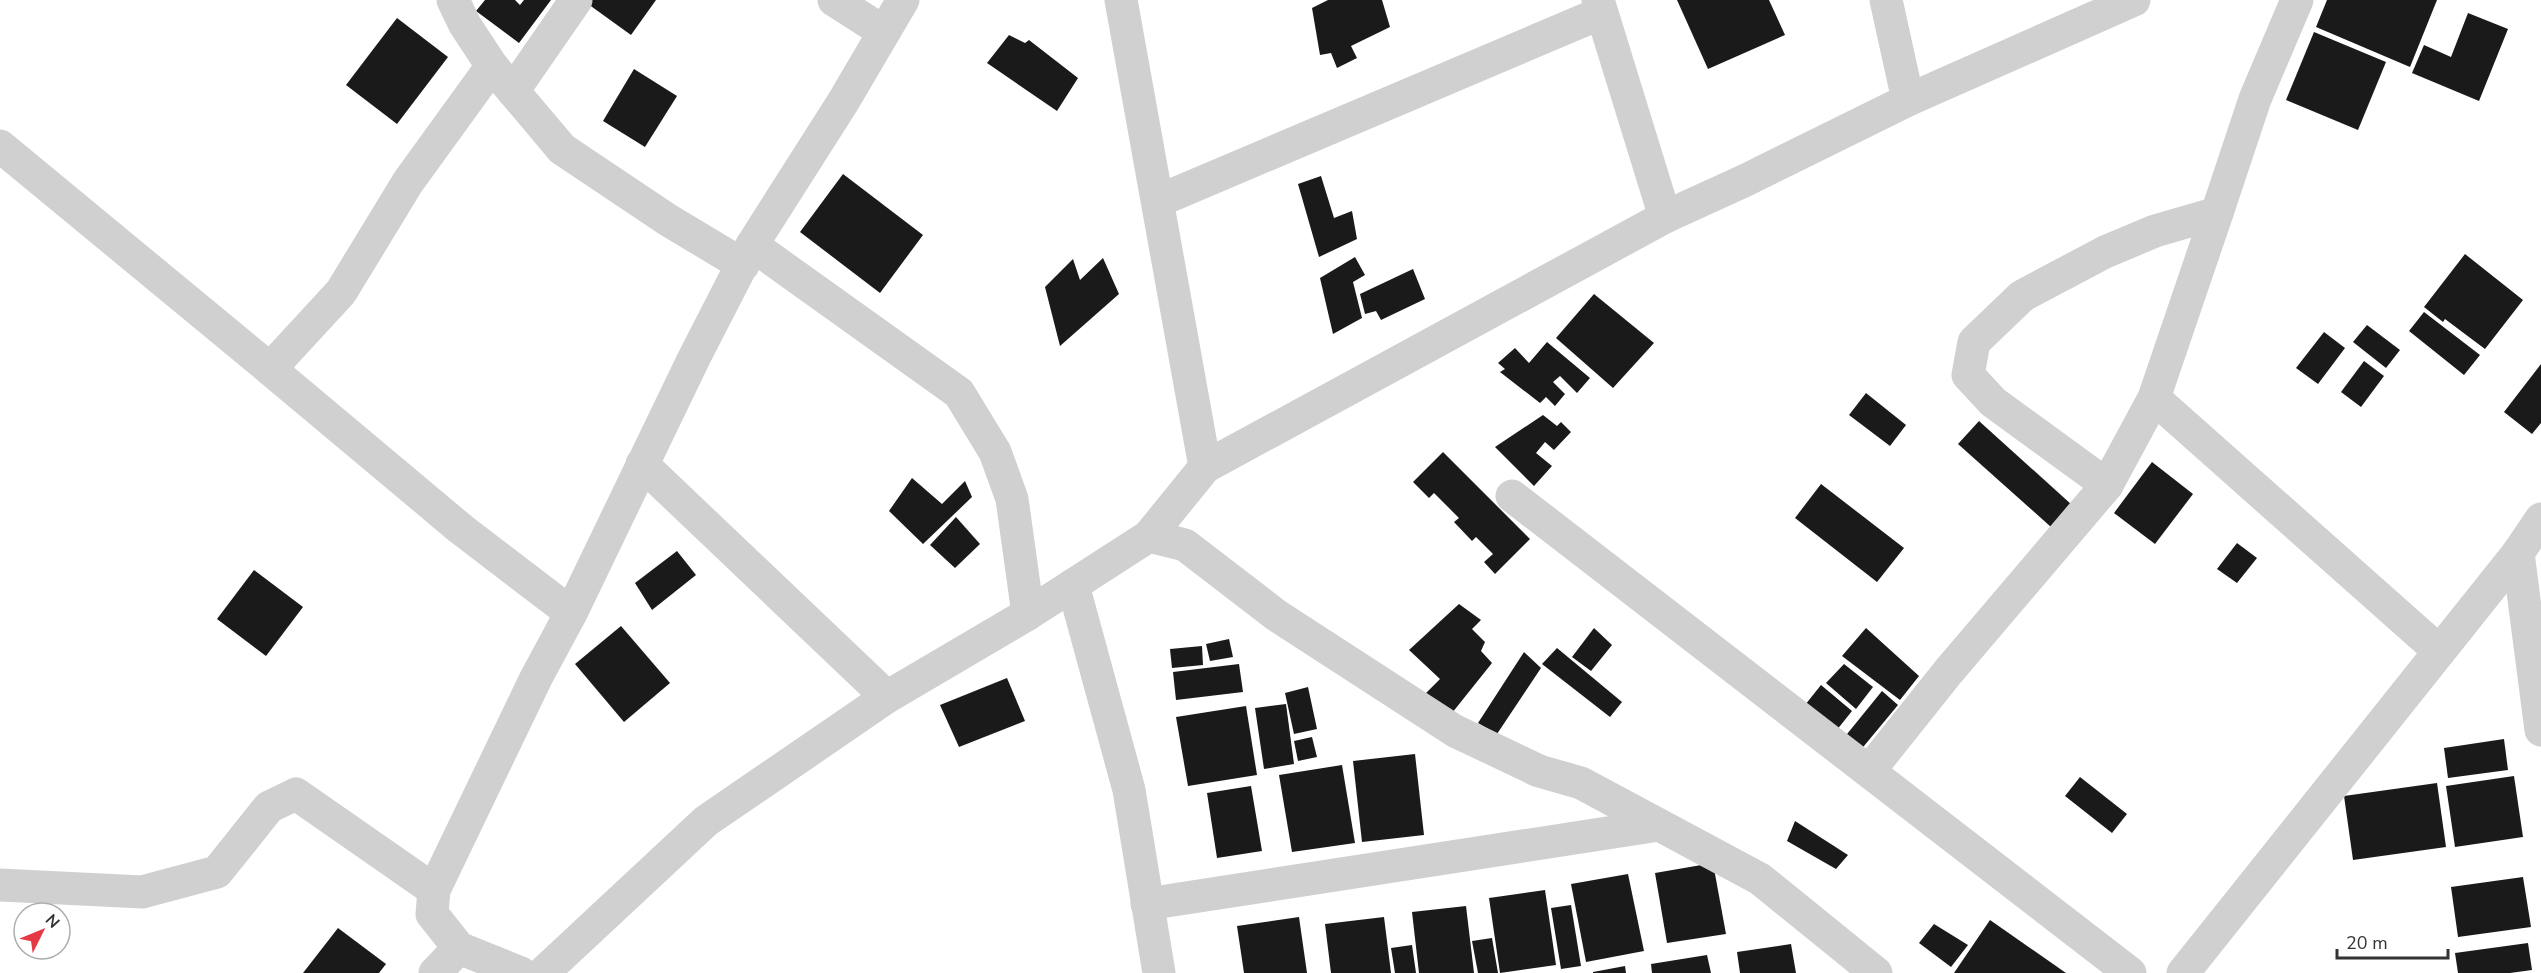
<svg xmlns="http://www.w3.org/2000/svg" width="2541" height="973" viewBox="0 0 2541 973" font-family="'Nunito Sans',sans-serif">
  <rect width="100%" height="100%" fill="#fff"/>
  <g fill="#1a1a1a">
    <polygon points="485,0 515,0 520,5 524,0 551,0 519,43 476,11"/>
    <polygon points="591,0 656,0 631,35 588,4"/>
    <polygon points="1328,0 1382,0 1390,27 1351,46 1357,58 1337,68 1331,53 1320,55 1312,8"/>
    <polygon points="1677,0 1769,0 1785,35 1708,69"/>
    <polygon points="2327,0 2437,0 2410,67 2316,27"/>
    <polygon points="2468,13 2508,29 2479,101 2412,73 2424,45 2451,57"/>
    <polygon points="397,18 448,57 397,124 346,85"/>
    <polygon points="2314,32 2386,62 2358,130 2286,100"/>
    <polygon points="1009,35 1025,43 1029,40 1078,78 1057,111 987,63"/>
    <polygon points="634,69 677,96 645,147 603,121"/>
    <polygon points="843,174 923,235 880,293 800,232"/>
    <polygon points="1321,176 1334,218 1352,211 1357,239 1319,257 1298,184"/>
    <polygon points="2465,254 2523,300 2485,349 2445,319 2443,322 2424,307"/>
    <polygon points="1355,257 1365,275 1353,282 1362,318 1333,334 1320,278"/>
    <polygon points="1103,258 1119,294 1060,346 1045,287 1073,259 1080,280"/>
    <polygon points="1413,269 1425,299 1381,320 1376,311 1365,314 1360,294"/>
    <polygon points="1594,294 1654,343 1613,388 1556,338"/>
    <polygon points="2424,312 2480,355 2464,375 2409,331"/>
    <polygon points="2367,325 2400,350 2386,368 2353,342"/>
    <polygon points="2324,332 2345,348 2318,384 2296,368"/>
    <polygon points="1547,342 1590,378 1577,393 1560,376 1553,382 1565,394 1555,406 1546,397 1540,403 1500,372 1505,369 1498,363 1515,348 1529,363"/>
    <polygon points="2364,361 2384,376 2361,407 2341,392"/>
    <polygon points="2541,364 2541,423 2532,434 2504,412"/>
    <polygon points="1866,393 1906,425 1890,446 1849,415"/>
    <polygon points="1543,415 1557,426 1561,422 1571,432 1554,450 1545,442 1536,453 1552,466 1534,486 1495,447"/>
    <polygon points="1979,421 2072,505 2051,527 1958,444"/>
    <polygon points="1443,452 1530,539 1495,574 1484,562 1493,554 1476,537 1472,541 1454,522 1459,518 1434,493 1429,498 1413,482"/>
    <polygon points="2152,462 2193,494 2155,544 2114,513"/>
    <polygon points="912,478 942,504 965,481 972,497 923,544 889,511"/>
    <polygon points="1821,484 1904,548 1877,582 1795,518"/>
    <polygon points="956,517 980,544 955,568 930,545"/>
    <polygon points="2237,543 2257,558 2237,583 2217,569"/>
    <polygon points="677,551 696,575 652,610 635,583"/>
    <polygon points="254,570 303,607 266,656 217,619"/>
    <polygon points="1459,604 1481,620 1472,629 1485,642 1481,651 1492,663 1452,713 1425,694 1440,679 1409,650"/>
    <polygon points="621,626 670,683 624,722 575,664"/>
    <polygon points="1594,628 1612,645 1591,671 1572,657"/>
    <polygon points="1866,628 1919,676 1900,700 1842,656"/>
    <polygon points="1229,639 1233,657 1210,661 1206,644"/>
    <polygon points="1202,646 1203,665 1172,668 1170,649"/>
    <polygon points="1557,648 1622,702 1610,717 1542,664"/>
    <polygon points="1524,652 1541,668 1497,734 1478,723"/>
    <polygon points="1239,664 1243,692 1176,700 1173,672"/>
    <polygon points="1844,664 1873,687 1856,709 1826,683"/>
    <polygon points="1007,678 1025,721 959,747 940,705"/>
    <polygon points="1821,685 1852,711 1836,731 1805,705"/>
    <polygon points="1308,687 1317,729 1294,734 1285,693"/>
    <polygon points="1882,691 1898,705 1859,752 1843,739"/>
    <polygon points="1286,704 1294,764 1264,769 1255,708"/>
    <polygon points="1246,706 1257,775 1188,786 1176,717"/>
    <polygon points="1312,737 1317,757 1298,761 1294,741"/>
    <polygon points="2504,739 2508,770 2448,778 2444,748"/>
    <polygon points="1415,754 1424,835 1362,842 1353,761"/>
    <polygon points="1342,765 1355,843 1292,852 1279,775"/>
    <polygon points="2514,776 2523,837 2455,847 2446,786"/>
    <polygon points="2080,777 2127,814 2112,833 2065,796"/>
    <polygon points="2437,783 2446,847 2353,860 2344,796"/>
    <polygon points="1251,786 1262,851 1217,858 1207,793"/>
    <polygon points="1795,821 1848,855 1836,869 1787,841"/>
    <polygon points="1713,863 1726,934 1667,943 1655,873"/>
    <polygon points="1628,874 1644,951 1586,962 1571,884"/>
    <polygon points="2523,877 2531,927 2458,937 2451,887"/>
    <polygon points="1545,890 1556,965 1500,973 1489,898"/>
    <polygon points="1571,905 1581,966 1561,969 1551,908"/>
    <polygon points="1466,906 1474,973 1419,973 1412,912"/>
    <polygon points="1299,917 1307,973 1244,973 1237,926"/>
    <polygon points="1384,917 1391,973 1331,973 1325,924"/>
    <polygon points="1990,920 2066,973 1954,973"/>
    <polygon points="1934,924 1968,945 1951,967 1919,943"/>
    <polygon points="338,928 386,964 379,973 303,973"/>
    <polygon points="1492,938 1498,973 1478,973 1472,941"/>
    <polygon points="2528,943 2532,970 2510,973 2458,973 2455,953"/>
    <polygon points="1791,944 1796,973 1740,973 1737,952"/>
    <polygon points="1412,945 1416,973 1395,973 1391,948"/>
    <polygon points="1707,955 1711,973 1652,973 1651,964"/>
    <polygon points="1625,966 1626,973 1593,973 1593,972"/>
  </g>
  <g fill="none" stroke-linecap="round" stroke-linejoin="round">
    <g stroke="#d0d0d0" stroke-width="33">
      <polyline points="453,0 465,25 492,66 562,149 668,220 743,265"/>
      <polyline points="834,0 884,32"/>
      <polyline points="1121,0 1205,467"/>
      <polyline points="1598,0 1665,217"/>
      <polyline points="1886,0 1908,100"/>
      <polyline points="513,91 576,0"/>
      <polyline points="0,146 270,369 341,292 408,182 492,66"/>
      <polyline points="1158,201 1601,13"/>
      <polyline points="752,245 959,393 995,452 1012,499 1028,614"/>
      <polyline points="270,369 461,529 571,613"/>
      <polyline points="2154,398 2439,651"/>
      <polyline points="642,464 887,697"/>
      <polyline points="2107,485 1993,402 1968,375 1974,342 2022,296 2105,252 2155,231 2217,213 2255,99 2297,0"/>
      <polyline points="1512,496 2130,973"/>
      <polyline points="1149,536 1185,545 1276,615 1455,731 1539,771 1581,783 1760,879 1876,973"/>
      <polyline points="2518,553 2541,519"/>
      <polyline points="1073,585 1129,790 1159,973"/>
      <polyline points="1869,771 1948,672 2107,485 2154,398 2217,213"/>
      <polyline points="0,885 142,892 217,872 269,807 296,794 434,890"/>
      <polyline points="1147,904 1659,825"/>
      <polyline points="435,973 459,948"/>
      <polyline points="521,973 459,948 432,914 434,890 536,678 571,613 694,358 752,245 843,102 903,0"/>
      <polyline points="543,973 706,821 887,697 1028,614 1149,536 1205,467 1665,217 1746,180 1908,100 2134,0"/>
      <polyline points="2183,973 2518,553 2541,730"/>
    </g>
  </g>
  <g transform="translate(42 931) rotate(47)"><circle r="28" fill="#ffffff" stroke="#adadad" stroke-width="1.5"/>
  <path d="M0-4.5L10 22L0 15L-10 22Z" fill="#e63946"/>
  <text y="-9" font-size="16" font-weight="bold" text-anchor="middle" fill="#333333">N</text>
  </g>
  <path d="M2337 949v9h111v-9" fill="none" stroke="#333333" stroke-width="3"/>
  <text x="2346" y="949" font-size="18" fill="#333333" stroke="#ffffff" stroke-width="4.5" paint-order="stroke">20 m</text>
</svg>
